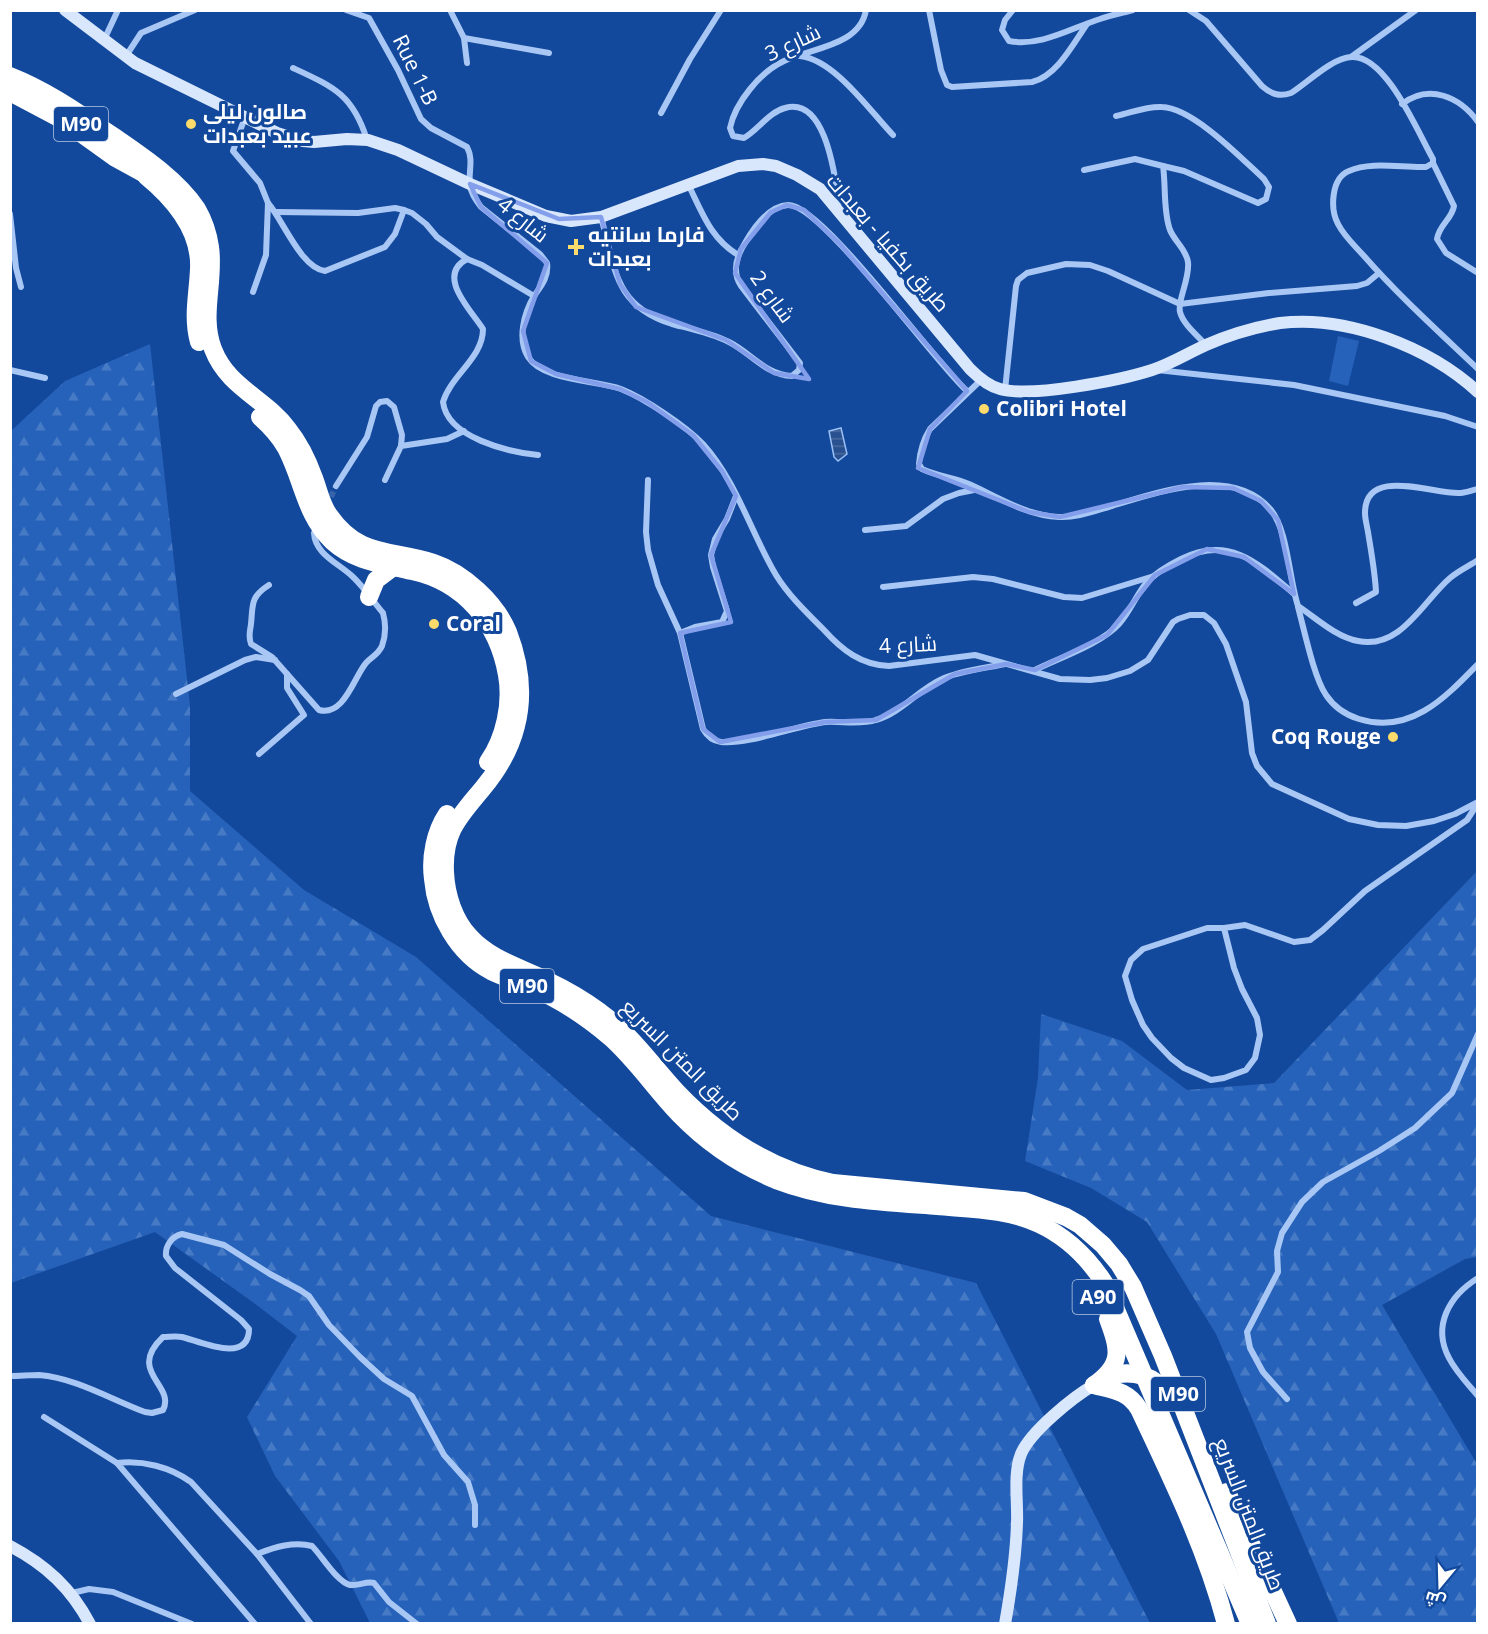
<svg xmlns="http://www.w3.org/2000/svg" width="1488" height="1634" viewBox="0 0 1488 1634" font-family="'Open Sans',Cairo,sans-serif">
  <defs>
    <pattern id="forest-firs" width="22" height="20" patternUnits="userSpaceOnUse" patternTransform="scale(1.5)"><rect width="22" height="20" fill="#2662ba"/><path d="M5 1l3.5 6h-7zM16 11l3.5 6h-7z" fill="#477ac4"/></pattern>
    <pattern id="water-rules" width="6" height="5" patternUnits="userSpaceOnUse" patternTransform="scale(1.5)"><rect width="6" height="5" fill="#2a518f"/><path d="M0 2.5h6" fill="none" stroke="#4a6ba0"/></pattern>
  </defs>
  <rect width="100%" height="100%" fill="#13499c"/>
  <g fill="url(#forest-firs)">
    <polygon points="150,344 190,706 190,791 304,890 416,957 711,1216 976,1283 1150,1623 370,1623 339,1561 275,1476 247,1417 297,1336 254,1303 155,1232 11,1283 11,431 65,381"/>
    <polygon points="1477,871 1477,1257 1465,1259 1382,1305 1477,1464 1477,1623 1339,1623 1216,1334 1147,1222 1091,1188 1025,1161 1038,1078 1041,1014 1122,1041 1187,1090 1274,1083"/>
  </g>
  <polygon fill="#2662ba" points="1338,336 1359,341 1348,386 1329,381"/>
  <polygon fill="url(#water-rules)" stroke="#9bc1f6" stroke-width="1.5" points="841,428 847,454 838,461 834,457 829,431"/>
  <g fill="none" stroke-linecap="round" stroke-linejoin="round">
    <polyline stroke="#3664ab" stroke-width="6" stroke-dasharray="6 3" stroke-linecap="butt" points="327,505 336,486"/>
    <g stroke="#a9c7f4" stroke-width="6">
      <path d="M346 10 369 18 398 70 421 119 431 128 467 147C474 160 468 172 470 185 471 194 476 200 481 207L540 254 547 263C549 277 541 286 534 296 524 313 517 339 528 357 543 381 596 380 621 389 644 398 686 426 703 444 737 482 751 533 776 575 789 596 807 613 824 630 842 650 861 665 889 666L975 655 1060 679 1090 680 1107 678 1130 671 1148 660 1173 622 1178 619 1190 615H1204L1214 623 1226 644 1246 702 1252 753 1257 766 1272 784 1349 819 1378 825 1406 826 1434 821 1455 814 1478 802"/>
      <polyline points="450,10 464,38 467,63"/>
      <path d="M929 10 941 70 947 85 952 87 1032 82C1057 76 1073 44 1087 24"/>
      <path d="M1013 10 1005 20 1002 30 1009 41C1041 47 1071 28 1100 19 1111 15 1122 13 1133 10"/>
      <path d="M1189 10 1206 21 1262 86C1271 94 1279 97 1291 93 1307 83 1332 58 1351 57 1386 54 1418 133 1433 159V163L1426 167C1402 168 1371 161 1349 171 1331 178 1330 209 1338 224 1344 236 1355 246 1364 256 1399 296 1439 332 1478 369"/>
      <polyline points="464,38 549,53"/>
      <polyline points="104,40 118,10"/>
      <polyline points="126,56 141,33 195,10"/>
      <path d="M800 56C835 60 869 110 893 135"/>
      <polyline points="1351,57 1416,10"/>
      <path d="M293 68C334 87 353 95 367 140"/>
      <path d="M1402 104C1429 83 1460 97 1478 122"/>
      <polyline points="661,113 690,59 721,10"/>
      <path d="M1116 116C1131 113 1146 106 1162 107 1193 108 1241 158 1264 179L1269 187 1266 199 1258 203 1184 171 1163 166"/>
      <polyline points="245,117 233,151 260,183 268,203 266,255 253,292"/>
      <path d="M1433 163 1454 206C1452 219 1439 225 1437 239L1446 253 1478 273"/>
      <path d="M1084 170 1135 159 1163 166C1166 186 1163 211 1170 230 1175 242 1186 249 1188 262 1190 279 1177 301 1180 312 1183 324 1197 335 1206 345"/>
      <path d="M688 184C702 212 710 238 738 255"/>
      <path d="M268 203C283 220 301 268 325 271L385 247 395 234 404 210"/>
      <path d="M837 209 839 202C835 177 826 96 785 108 769 112 758 130 744 138L733 136 730 128C735 103 760 72 784 61 811 48 860 46 866 10"/>
      <polyline points="276,212 358,213 395,208 404,210 412,213 426,224 437,237 467,259"/>
      <polyline points="10,214 16,268 21,287"/>
      <path d="M601 217C615 268 614 306 672 324 691 329 711 333 729 342 751 353 766 375 792 376L799 370 800 363 741 286C732 272 736 257 745 243 753 229 768 206 788 205 821 203 935 363 967 391"/>
      <path d="M534 296 482 265 467 259C435 276 472 311 483 329 483 358 451 375 443 402 447 438 509 452 538 455"/>
      <polyline points="10,370 45,378"/>
      <polyline points="1157,370 1294,385 1445,416 1478,427"/>
      <path d="M981 380 930 429C923 440 920 451 919 464L922 469C937 476 954 478 969 484 998 497 1027 516 1059 517 1077 518 1094 511 1112 506 1158 492 1233 465 1271 510 1288 531 1289 579 1298 606 1316 618 1336 637 1358 641 1401 650 1423 601 1450 578 1458 571 1469 566 1478 560"/>
      <polyline points="1005,390 1016,286 1018,280 1027,273 1066,264 1090,265 1108,271 1180,304 1269,293 1357,286 1367,283 1379,273"/>
      <polyline points="401,446 447,439 464,431"/>
      <path d="M648 480 646 532 648 550 658 585 680 633 703 729C707 736 713 741 721 742 748 745 795 726 825 722 842 721 860 725 876 720 901 713 919 689 942 679 959 671 986 668 1005 664"/>
      <polyline points="336,486 367,437 376,406 380,402 387,401 394,407 402,435 401,446 385,480"/>
      <polyline points="865,530 906,526 943,499 959,493 979,489"/>
      <path d="M269 585C250 597 253 605 251 624 250 632 248 636 251 644L272 657 319 710C344 717 354 677 366 663 371 657 378 655 382 646 386 635 386 624 383 613 373 601 363 586 352 576 338 563 315 554 314 533"/>
      <polyline points="883,587 973,577 993,579 1064,597 1082,598 1154,576"/>
      <path d="M1356 603 1376 592C1375 572 1371 551 1368 532 1367 526 1365 519 1365 513 1365 466 1432 494 1459 493 1465 493 1472 490 1478 489"/>
      <path d="M1298 607C1304 629 1314 678 1326 695 1334 707 1346 715 1359 719 1410 735 1445 698 1478 664"/>
      <polyline points="680,633 695,627 722,622 727,611 713,567 711,555 715,539 727,519 736,496"/>
      <path d="M1035 670C1059 658 1101 644 1119 624 1130 612 1136 595 1147 582 1157 572 1169 565 1181 559 1230 535 1258 563 1294 594"/>
      <polyline points="176,694 245,660 256,657 275,660"/>
      <polyline points="259,754 304,715 287,688 287,674"/>
      <polyline points="1224,928 1207,928 1143,949 1131,960 1125,976 1132,1000 1143,1025 1152,1038 1171,1058 1184,1068 1211,1080 1224,1078 1246,1070 1255,1058 1260,1035 1257,1018 1242,989 1234,968 1224,928 1245,925 1294,942 1310,940 1323,930 1365,891 1467,820 1478,803"/>
      <path d="M1478 1278C1449 1296 1432 1326 1449 1358 1456 1372 1468 1384 1478 1396"/>
      <path d="M10 1376C20 1376 29 1375 39 1375 76 1378 110 1399 145 1412L152 1413 163 1410C176 1385 126 1372 163 1337 169 1337 176 1336 182 1337 199 1341 249 1365 249 1329L241 1320 175 1268 166 1256C165 1246 172 1236 182 1234L224 1245 270 1274 300 1290 309 1296 329 1325 360 1357 384 1379 412 1396 444 1455 468 1482 475 1505V1525"/>
      <polyline points="1287,1399 1263,1372 1250,1348 1247,1332 1278,1272 1277,1251 1282,1233 1302,1202 1323,1182 1379,1151 1415,1128 1452,1093 1478,1034"/>
      <polyline points="44,1417 117,1463"/>
      <path d="M257 1554C275 1547 294 1541 312 1546 322 1556 337 1582 350 1585 358 1586 366 1581 374 1583L389 1602 417 1624"/>
      <polyline points="72,1593 89,1589 113,1592 192,1624"/>
      <path d="M255 1624 117 1463C143 1460 170 1467 191 1482L257 1554 311 1624"/>
    </g>
    <g stroke="#d9e7fd" stroke-width="12">
      <path d="M65 10 135 63 277 133 303 141 314 142 347 139 368 140 398 150 470 184 546 216 571 221 601 217 738 166 763 164 776 166 797 175 820 189 970 369C978 377 988 386 1000 389 1031 398 1121 380 1152 370 1171 364 1188 353 1206 345 1229 335 1256 327 1280 323 1347 315 1429 347 1478 392"/>
      <path d="M10 1546C46 1565 71 1588 90 1624"/>
      <path d="M1005 1624C1011 1590 1016 1557 1017 1523 1018 1502 1013 1474 1021 1454 1030 1432 1073 1397 1094 1385"/>
    </g>
    <g stroke="#fff" stroke-width="18">
      <path d="M10 76C48 91 80 114 113 136 142 156 177 179 197 209 204 221 208 233 210 247 215 281 200 316 213 349 228 388 265 398 288 429 300 444 308 461 314 478 319 491 321 504 329 515 359 558 390 549 434 563 464 573 496 603 508 632 530 689 523 740 483 788 460 816 443 831 445 872 446 895 454 920 470 937 490 959 519 967 546 980 565 989 583 999 600 1012 632 1035 651 1064 677 1092 720 1137 771 1170 833 1183L1024 1201 1066 1217 1080 1225 1103 1245 1119 1264 1133 1287 1163 1356 1267 1624"/>
      <polyline points="10,92 61,119 114,157 145,174"/>
      <path d="M146 176C174 199 201 230 199 269 198 294 192 317 199 342"/>
      <path d="M260 417C270 426 280 437 286 448 303 480 305 515 332 541 355 562 383 564 412 571 464 582 498 623 507 675 512 703 505 738 488 762"/>
      <polyline points="369,597 376,580 392,568"/>
      <path d="M447 814C435 832 430 857 433 879 436 915 458 954 491 971 510 980 531 986 550 996 571 1007 591 1021 610 1037 636 1060 655 1089 679 1114 706 1142 740 1165 776 1180 828 1200 882 1202 937 1206 970 1209 1008 1209 1039 1224 1067 1237 1089 1259 1105 1284L1250 1624"/>
      <path d="M1094 1385C1113 1390 1128 1391 1139 1409 1172 1479 1206 1548 1226 1624"/>
      <path d="M1094 1385C1124 1364 1119 1349 1108 1319"/>
      <polyline points="1227,1492 1288,1624"/>
    </g>
    <path stroke="#fff" stroke-width="18" d="M1118 1374C1133 1372 1145 1374 1157 1383"/>
  </g>
  <path fill="none" stroke="#839eea" stroke-width="4.5" stroke-linejoin="round" d="M470 184 559 219 601 217 620 284 636 307 726 340 774 373 809 379 735 273 741 249 771 212 787 205 804 210 839 243 967 391 930 429 918 468 1029 512 1060 517 1183 487 1233 488 1261 501 1278 520 1294 594 1244 557 1207 549 1155 575 1107 635 1035 670 1006 664 955 674 876 720 825 722 720 742 703 729 680 633 731 622 711 555 736 496 722 471 693 435 647 402 620 389 556 374 531 361 523 331 547 263 481 207Z"/>
  <g fill="#ffdb6b" stroke="#13499c" stroke-width="2">
    <circle cx="191" cy="124" r="6"/>
    <path d="M573 238h6v6h6v6h-6v6h-6v-6h-6v-6h6z"/>
    <circle cx="984" cy="409" r="6"/>
    <circle cx="434" cy="624" r="6"/>
    <circle cx="1393" cy="737" r="6"/>
  </g>
  <g text-anchor="middle" stroke-width="6" stroke-linejoin="round" paint-order="stroke">
    <g fill="#13499c" stroke="#b8c8e1" stroke-width="1.5">
      <rect x="54" y="107" width="54" height="34" rx="4.5"/>
      <rect x="500" y="969" width="54" height="34" rx="4.5"/>
      <rect x="1072.5" y="1280" width="51" height="34" rx="4.5"/>
      <rect x="1151" y="1377" width="54" height="34" rx="4.5"/>
    </g>
    <g font-size="20" font-weight="bold" fill="#fff">
      <text x="81" y="131">M90</text>
      <text x="527" y="993">M90</text>
      <text x="1098" y="1304">A90</text>
      <text x="1178" y="1401">M90</text>
    </g>
    <g font-size="21" fill="#fff" stroke="#13499c">
      <text transform="translate(793 43) rotate(-25)" y="7">شارع 3</text>
      <text transform="translate(415 70) rotate(64)" y="7">Rue 1-B</text>
      <text transform="translate(523 220) rotate(39)" y="7">شارع 4</text>
      <text transform="translate(888 243) rotate(49)" y="7">طريق بكفيا - بعبدات</text>
      <text transform="translate(772 297) rotate(54)" y="7">شارع 2</text>
      <text transform="translate(908 645) rotate(-3)" y="7">شارع 4</text>
      <text transform="translate(682 1060) rotate(45)" y="7">طريق المتن السريع</text>
      <text transform="translate(1249 1514) rotate(69)" y="7">طريق المتن السريع</text>
    </g>
    <g font-size="21" font-weight="bold" fill="#fff" stroke="#13499c" text-anchor="start">
      <text x="203" y="119">صالون ليلى<tspan x="203" dy="24">عبيد بعبدات</tspan></text>
      <text x="588" y="242">فارما سانتيه<tspan x="588" dy="24">بعبدات</tspan></text>
      <text x="996" y="416">Colibri Hotel</text>
      <text x="446" y="631">Coral</text>
      <text x="1381" y="744" text-anchor="end">Coq Rouge</text>
    </g>
  </g>
  <rect width="1488" height="1634" fill="none" stroke="#ffffff" stroke-width="24"/>
  <g transform="translate(1440 1586) rotate(199)" stroke="#13499c" stroke-width="4.5" paint-order="stroke">
  <path d="M0-4.5L10 22L0 15L-10 22Z" fill="#ffffff"/>
  <text y="-9" font-size="16" font-weight="bold" text-anchor="middle" fill="#ffffff">ش</text>
  </g>
</svg>
